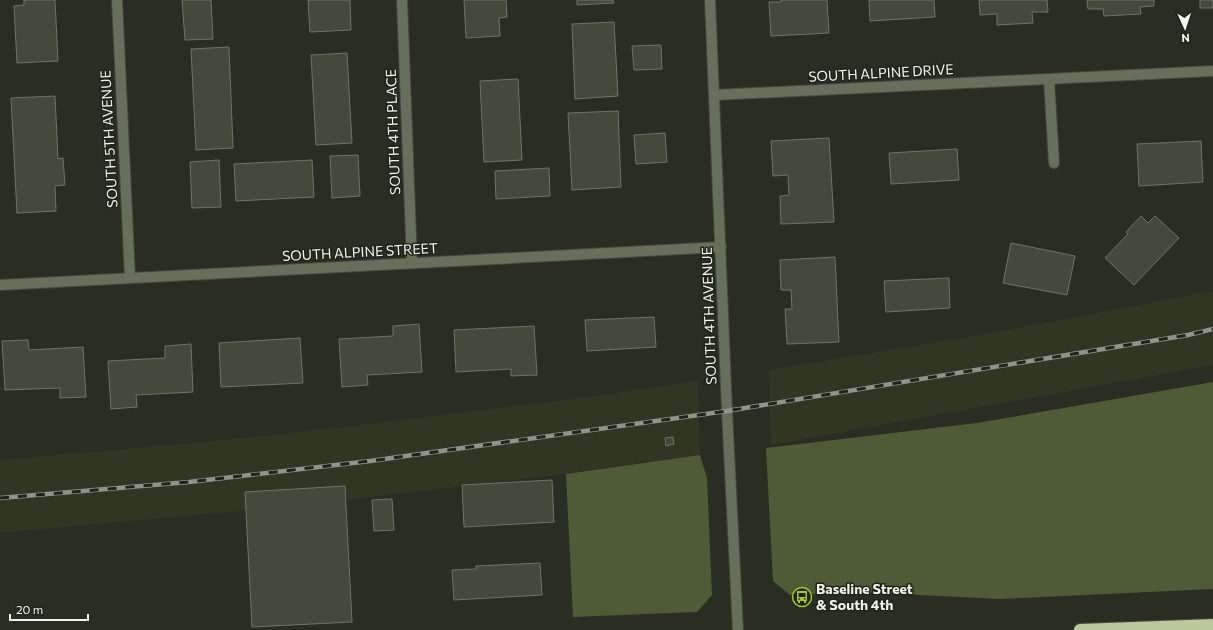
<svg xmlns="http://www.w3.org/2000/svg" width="1213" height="630" viewBox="0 0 1213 630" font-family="Commissioner,sans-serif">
  <rect width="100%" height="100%" fill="#2a2e22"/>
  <g fill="#303623">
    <polygon points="1213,291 1213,365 771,445 769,370 975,336"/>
    <polygon points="698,381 700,455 566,474 293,506 0,533 0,460 214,441 327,429 574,399"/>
  </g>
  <g fill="#4f5a37">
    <polygon points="1213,382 1213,589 1000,599 858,592 790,595 773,581 766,448 977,423"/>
    <polygon points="700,455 707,478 712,595 697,612 573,617 566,474"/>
  </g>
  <g fill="#45493c" stroke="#707466">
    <polygon points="24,0 55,0 58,61 17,63 14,6 24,5"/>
    <polygon points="182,0 211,0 213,39 185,40"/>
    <polygon points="308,0 350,0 351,30 310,32"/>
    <polygon points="464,0 506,0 507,17 499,18 500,36 466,38"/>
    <polygon points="577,0 613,0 614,3 577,5"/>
    <polygon points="781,0 827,0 829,33 771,36 769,2 781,2"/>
    <polygon points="869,0 934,0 935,17 870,21"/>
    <polygon points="979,0 1047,0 1048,12 1032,12 1033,23 997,25 997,14 980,15"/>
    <polygon points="1087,0 1154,0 1154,6 1140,7 1141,14 1104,16 1103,9 1088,9"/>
    <rect x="1200" y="0" width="13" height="8"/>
    <polygon points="614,22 618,96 575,99 572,24"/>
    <polygon points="661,45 662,69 634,70 632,46"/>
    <polygon points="229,47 233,148 196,150 191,49"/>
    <polygon points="347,53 352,143 316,145 311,55"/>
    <polygon points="518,79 522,160 484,162 480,81"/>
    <polygon points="55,96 58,159 63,158 65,185 55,186 56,211 17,213 11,98"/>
    <polygon points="618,111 621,187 572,190 568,113"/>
    <polygon points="665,133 667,162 636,164 634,135"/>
    <polygon points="829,138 834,222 781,224 780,196 789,195 788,175 773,176 771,141"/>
    <polygon points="1201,141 1203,182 1139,186 1137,144"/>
    <polygon points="957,149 959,180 891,184 889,153"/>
    <polygon points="358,155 360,196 332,198 330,156"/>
    <polygon points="219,160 221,207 192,208 190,162"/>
    <polygon points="312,160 314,197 236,201 234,164"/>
    <polygon points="549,168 550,196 496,199 495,171"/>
    <polygon points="1141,216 1148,223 1155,216 1179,238 1134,285 1105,258 1128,234 1126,232"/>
    <polygon points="1011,243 1075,256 1067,295 1003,283"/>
    <polygon points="835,257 839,342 787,344 785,309 792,309 791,290 781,290 780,260"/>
    <polygon points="949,278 950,308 886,312 884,281"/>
    <polygon points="654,317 656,347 587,351 585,320"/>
    <polygon points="419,324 422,372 367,375 368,385 342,387 339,339 393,336 393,326"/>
    <polygon points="534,326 537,375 511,376 511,369 456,372 454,330"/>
    <polygon points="300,338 303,383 221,387 219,343"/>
    <polygon points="28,340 29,350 83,347 86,397 60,398 60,388 5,390 2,341"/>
    <polygon points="191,344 193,392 136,395 137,407 111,409 108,361 165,358 165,346"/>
    <polygon points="673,437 674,444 666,446 665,438"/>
    <polygon points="552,480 554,522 464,527 462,485"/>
    <polygon points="345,486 352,622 252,627 245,492"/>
    <polygon points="392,499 394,530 374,531 372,500"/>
    <polygon points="540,563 542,595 454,600 452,570 476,569 476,566"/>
  </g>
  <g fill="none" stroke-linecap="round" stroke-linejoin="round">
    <defs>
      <g id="street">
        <polyline points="117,0 130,278"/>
        <polyline points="402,0 412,263"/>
        <polyline points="710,0 727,411 738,630"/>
        <polyline points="1049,79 1054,163"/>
        <polyline points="714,95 1213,71"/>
        <polyline points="0,285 721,247"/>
      </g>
      <polyline id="highway" points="1080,630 1213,625"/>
    </defs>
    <use href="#street" stroke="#464a3e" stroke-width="12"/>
    <use href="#highway" stroke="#464a3e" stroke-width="14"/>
    <use href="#street" stroke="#686e5c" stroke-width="10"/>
    <use href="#highway" stroke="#bac89b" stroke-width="12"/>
    <defs>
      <polyline id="rail" points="0,498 189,482 370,461 727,411 1188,335 1213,329"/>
    </defs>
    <use href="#rail" stroke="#909389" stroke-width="4.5"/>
    <use href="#rail" stroke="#202418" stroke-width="3" stroke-dasharray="9" stroke-linecap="butt"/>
  </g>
  <defs>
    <symbol id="bus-ring" viewBox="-11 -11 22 22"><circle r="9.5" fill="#202418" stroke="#a4c825" stroke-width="1.5"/><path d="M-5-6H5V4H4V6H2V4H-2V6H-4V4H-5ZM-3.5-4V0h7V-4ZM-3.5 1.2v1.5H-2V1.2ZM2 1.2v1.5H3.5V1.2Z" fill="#a4c825"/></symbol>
  </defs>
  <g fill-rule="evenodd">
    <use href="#bus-ring" x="791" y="586" width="22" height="22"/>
  </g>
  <g text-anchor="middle" stroke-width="3" stroke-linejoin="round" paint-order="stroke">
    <g font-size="14" fill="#f3f5ed" stroke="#202418">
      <text transform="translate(881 73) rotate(-3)" y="5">SOUTH ALPINE DRIVE</text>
      <text transform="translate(393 132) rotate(-92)" y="5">SOUTH 4TH PLACE</text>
      <text transform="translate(109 139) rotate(-93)" y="5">SOUTH 5TH AVENUE</text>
      <text transform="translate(360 252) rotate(-3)" y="5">SOUTH ALPINE STREET</text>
      <text transform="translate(709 316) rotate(-92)" y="5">SOUTH 4TH AVENUE</text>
    </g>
    <g font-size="14" font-weight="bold" fill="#f3f5ed" stroke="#202418" text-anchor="start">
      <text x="816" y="594">Baseline Street<tspan x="816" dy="16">&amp; South 4th</tspan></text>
    </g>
  </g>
  <g transform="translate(1185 28) rotate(177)" stroke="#202418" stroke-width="3" paint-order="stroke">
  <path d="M0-3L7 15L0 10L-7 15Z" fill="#f3f5ed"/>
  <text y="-6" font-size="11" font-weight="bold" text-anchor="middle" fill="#f3f5ed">N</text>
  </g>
  <path d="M10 614v6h78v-6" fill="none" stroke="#f3f5ed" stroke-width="2"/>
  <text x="16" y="614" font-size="12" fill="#f3f5ed" stroke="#202418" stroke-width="3" paint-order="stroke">20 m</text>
</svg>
